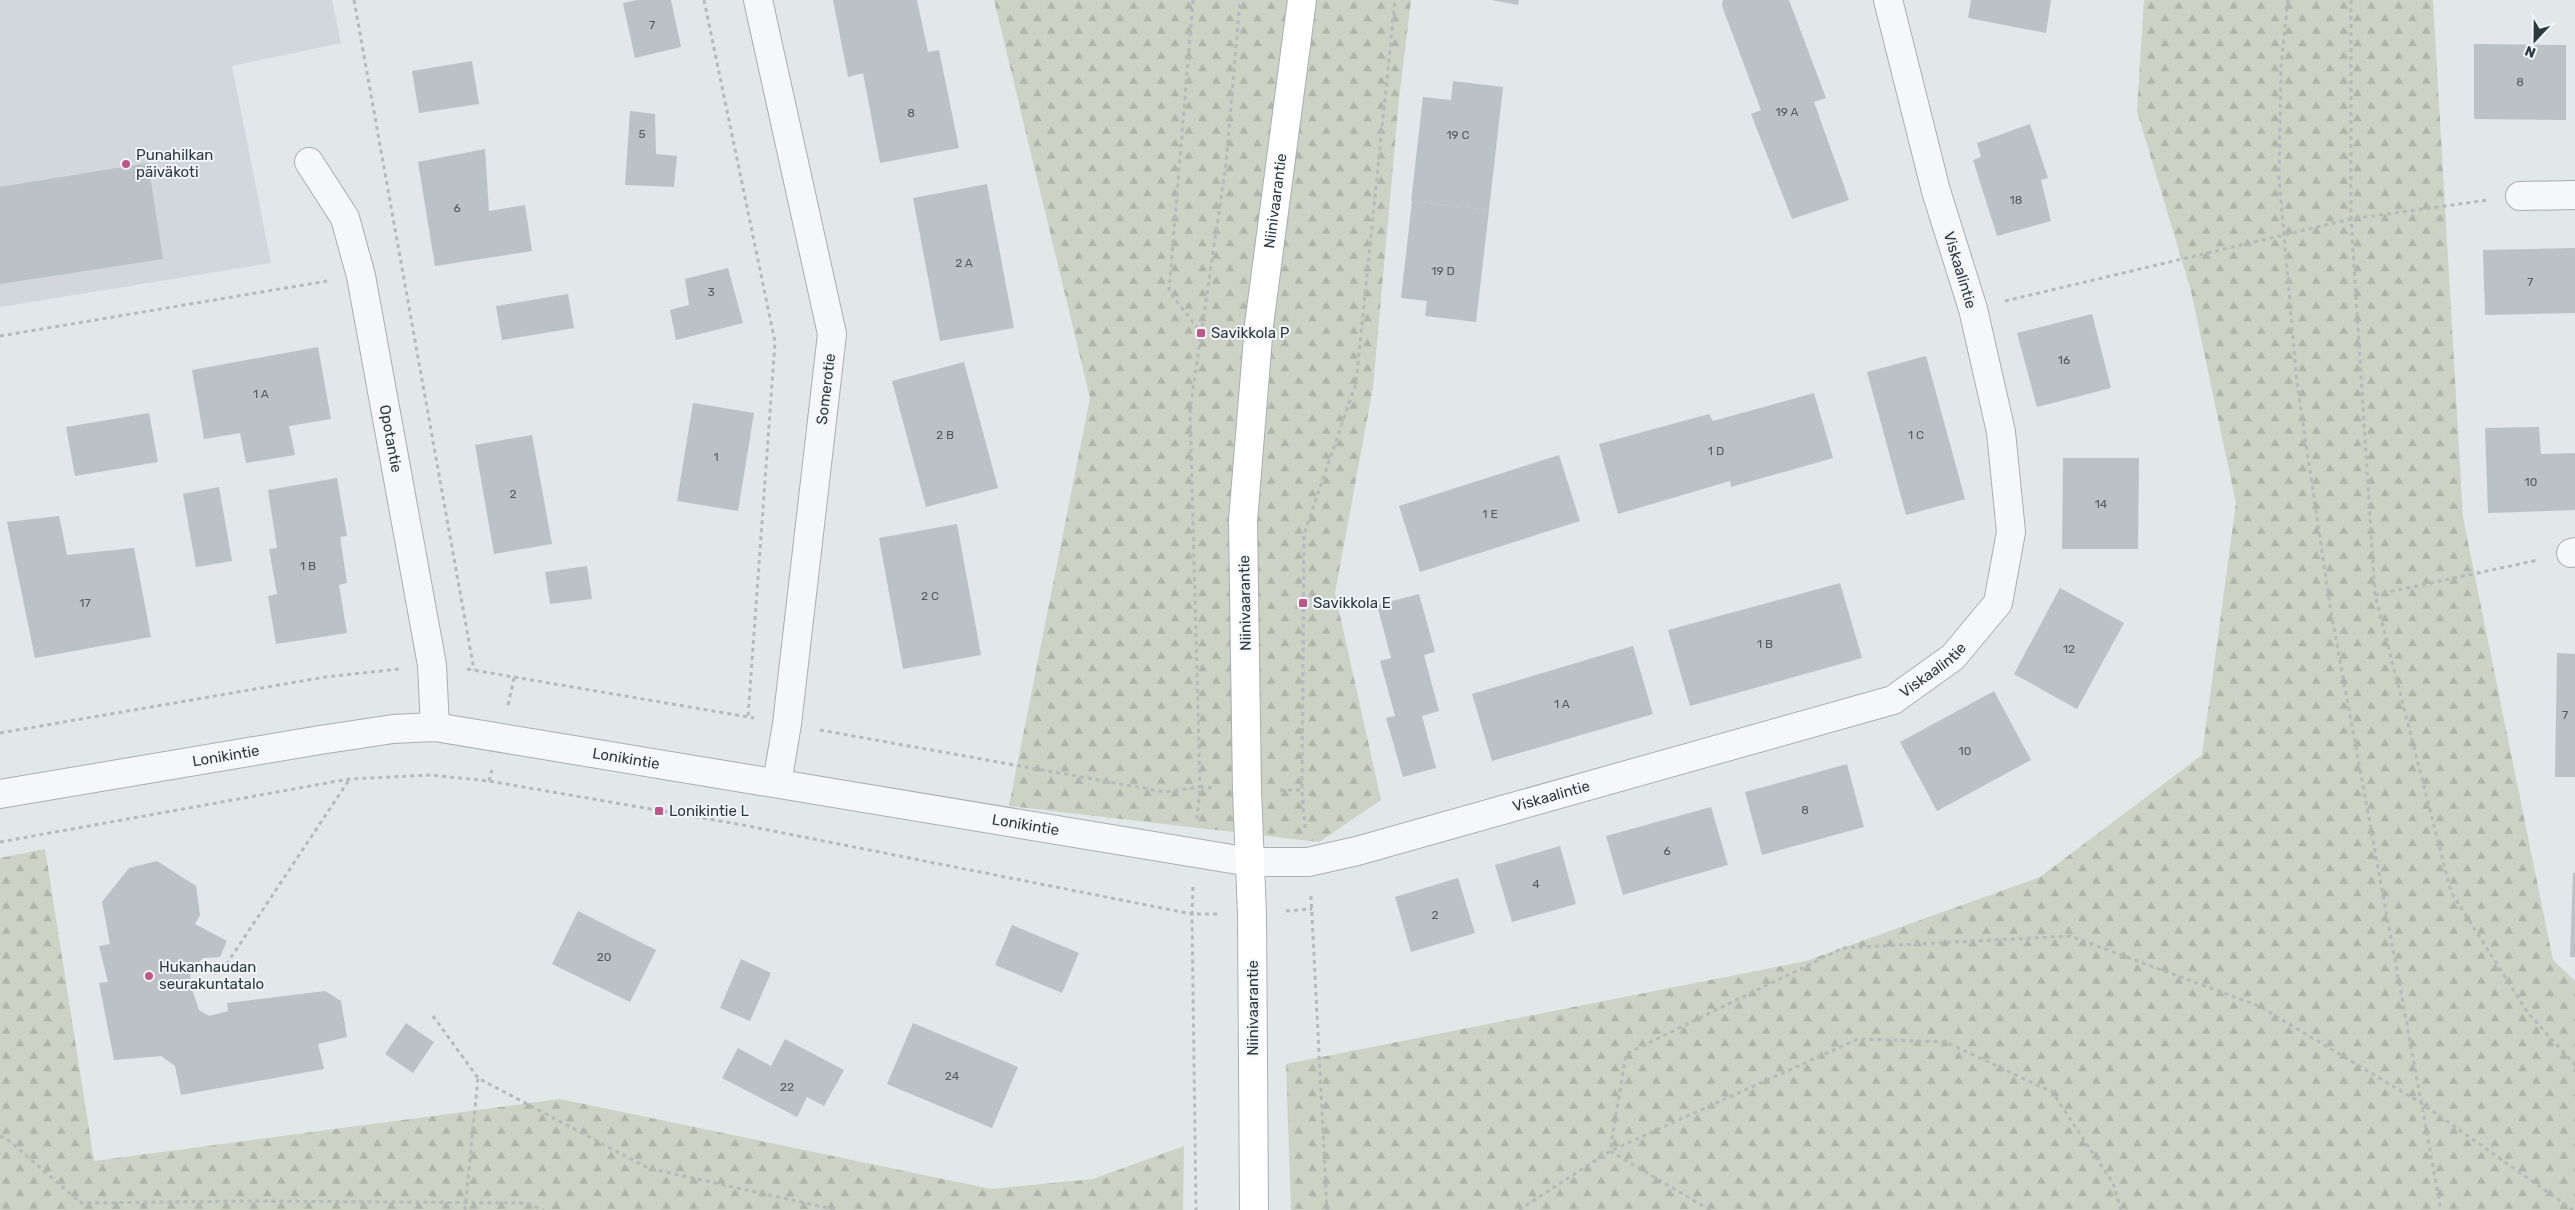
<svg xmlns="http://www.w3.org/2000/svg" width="2575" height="1210" viewBox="0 0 2575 1210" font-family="Rubik,sans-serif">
  <defs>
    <pattern id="forest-firs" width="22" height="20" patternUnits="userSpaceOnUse" patternTransform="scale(1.25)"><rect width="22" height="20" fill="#ccd2c4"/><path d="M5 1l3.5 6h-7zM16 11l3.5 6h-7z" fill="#afb5a9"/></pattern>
  </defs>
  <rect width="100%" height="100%" fill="#e2e7e9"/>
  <polygon fill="#d1d7db" points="0,0 332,0 341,43 232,66 271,263 0,307"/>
  <g fill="url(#forest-firs)">
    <polygon points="994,0 1411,0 1399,99 1373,387 1335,593 1381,800 1319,842 1009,806 1090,398"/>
    <polygon points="2144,0 2433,0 2463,518 2553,960 2575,981 2575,1210 1291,1210 1286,1064 1806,961 2040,877 2202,755 2236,503 2191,291 2137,111"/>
    <polygon points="45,849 94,1161 560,1099 991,1189 1093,1179 1184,1146 1183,1210 0,1210 0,858"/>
  </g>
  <g fill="#bac2c5">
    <polygon points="637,0 671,0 681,47 635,58 623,3"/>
    <polygon points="833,0 917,0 928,52 939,50 959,148 880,163 863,73 848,77"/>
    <polygon points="1491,0 1519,0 1518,5"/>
    <polygon points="1723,0 1789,0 1826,98 1814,102 1849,200 1792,219 1751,114 1761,110 1722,6"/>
    <polygon points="1971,0 2051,0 2046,33 1968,18"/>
    <polygon points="2474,44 2566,45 2566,120 2474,119"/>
    <polygon points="472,61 479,104 419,113 412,71"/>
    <polygon points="1453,81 1503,87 1489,210 1411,201 1423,97 1451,100"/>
    <polygon points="630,111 655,114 656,154 677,156 674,187 625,185"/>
    <polygon points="2030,124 2048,178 2041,180 2051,221 1997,236 1973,160 1981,157 1977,143"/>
    <polygon points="485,149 489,211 525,205 532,251 435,266 418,162"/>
    <polygon points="148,163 163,259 0,284 0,187"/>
    <polygon points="987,184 1014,328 940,341 913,198"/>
    <polygon points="1412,201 1489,210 1476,322 1425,316 1427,301 1401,298"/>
    <polygon points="2575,248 2575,313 2485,315 2483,250"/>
    <polygon points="728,268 743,323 676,340 670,310 689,305 685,279"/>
    <polygon points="568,294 574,328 502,340 496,306"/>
    <polygon points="2092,314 2111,388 2037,407 2017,333"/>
    <polygon points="318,347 331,419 289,426 295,455 246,463 240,433 204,439 192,370"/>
    <polygon points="1926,356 1965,499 1906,515 1867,372"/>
    <polygon points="964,362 998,488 926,507 892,381"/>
    <polygon points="1814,393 1833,458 1731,487 1730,481 1618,514 1599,444 1709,414 1713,421"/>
    <polygon points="693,403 754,413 738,511 677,501"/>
    <polygon points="149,413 158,462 75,476 66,427"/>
    <polygon points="2539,427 2541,454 2575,453 2575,510 2488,513 2485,428"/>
    <polygon points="532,435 552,544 494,554 475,445"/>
    <polygon points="1559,455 1580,521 1420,572 1399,506"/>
    <polygon points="2063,458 2139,458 2138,549 2062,549"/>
    <polygon points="337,478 347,536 340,537 347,583 339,585 347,633 276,644 268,596 277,594 269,549 277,548 268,490"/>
    <polygon points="219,487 232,561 196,567 183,494"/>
    <polygon points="59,516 67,555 134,548 151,637 35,658 7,522"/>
    <polygon points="957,524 981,655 903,669 879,538"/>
    <polygon points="587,566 592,599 550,604 545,572"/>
    <polygon points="1840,583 1862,658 1690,706 1668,630"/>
    <polygon points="2060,588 2124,623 2077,709 2014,674"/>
    <polygon points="1419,594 1435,652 1424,655 1439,711 1422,716 1436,768 1403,777 1386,718 1395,716 1380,661 1391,658 1377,605"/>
    <polygon points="1633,646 1653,714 1492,761 1472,694"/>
    <polygon points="2557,653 2575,654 2575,777 2555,777"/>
    <polygon points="1994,691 2031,760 1937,811 1900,742"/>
    <polygon points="1847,764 1864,827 1762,855 1745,792"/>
    <polygon points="1711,807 1728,865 1623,895 1606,836"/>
    <polygon points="1560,846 1576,904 1512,922 1495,865"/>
    <polygon points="157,861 196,886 200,915 195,924 227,941 220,957 203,958 191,970 190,983 199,1010 209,1016 228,1011 227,1003 325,991 341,1001 347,1037 318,1044 324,1069 181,1095 175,1066 161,1056 114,1060 99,983 108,982 99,946 110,944 102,902 129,868"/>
    <polygon points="2573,873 2575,873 2575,957 2570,957"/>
    <polygon points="1458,878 1475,933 1411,952 1395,897"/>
    <polygon points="578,911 656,950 630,1002 552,964"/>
    <polygon points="1012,925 1079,953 1062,993 995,965"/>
    <polygon points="741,959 771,973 750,1021 720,1008"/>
    <polygon points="406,1023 434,1042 413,1073 385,1054"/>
    <polygon points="913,1023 1018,1067 992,1128 887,1084"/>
    <polygon points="785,1039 844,1070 824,1106 807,1097 797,1117 722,1078 738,1048 771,1066"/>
  </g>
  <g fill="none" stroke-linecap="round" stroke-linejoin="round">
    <defs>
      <g id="minor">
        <polyline points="758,0 832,334 787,724 777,783"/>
        <path id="s1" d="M309 162 345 218 361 276 432 665 435 727"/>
        <polyline points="2520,196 2575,195"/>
        <polyline points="2571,553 2575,552"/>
        <path id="s2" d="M1250 862H1308L1357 851 1893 700 1953 657 1998 603 2011 532 2001 432 1973 309 1936 191 1888 0"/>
      </g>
      <g id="tertiary">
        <path id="s3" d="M0 794 320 740 393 729 435 727 1250 862"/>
      </g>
      <g id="secondary">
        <path id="s4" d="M1254 1210 1252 914 1247 791 1243 521 1259 325 1302 0"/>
      </g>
    </defs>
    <use href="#minor" stroke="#a8afb3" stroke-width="30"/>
    <use href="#tertiary" stroke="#a8afb3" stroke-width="30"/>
    <use href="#secondary" stroke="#a8afb3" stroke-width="30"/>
    <g stroke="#b5babd" stroke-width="3" stroke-dasharray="4 4" stroke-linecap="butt">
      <polyline points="354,0 474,670"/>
      <polyline points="704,0 775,342 748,717"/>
      <polyline points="1193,0 1169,291 1201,333"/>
      <polyline points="2288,0 2281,66 2279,178 2297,383 2331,612 2441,1210"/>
      <polyline points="2351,0 2351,219 2375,595 2451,892 2528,1013 2575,1065"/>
      <polyline points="2005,301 2351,219 2488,200"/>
      <polyline points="0,336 327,281"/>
      <polyline points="2375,595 2538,560"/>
      <polyline points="467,669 754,718"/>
      <polyline points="508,705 514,678"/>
      <polyline points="820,730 1165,792 1200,787 1190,410 1226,164 1240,0"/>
      <polyline points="0,733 325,677 399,669"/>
      <polyline points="489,781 492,770"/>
      <polyline points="1280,790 1302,790"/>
      <polyline points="1197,819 1200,787 1214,788"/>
      <polyline points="1305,828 1302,790 1304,534 1356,383 1395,0"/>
      <polyline points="0,842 349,779 431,775 489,781 743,825 1192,914 1196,1210"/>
      <polyline points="1193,887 1192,914 1217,914"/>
      <polyline points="1311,896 1327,1210"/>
      <polyline points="1286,911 1312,909"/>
      <polyline points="222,971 349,780"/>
      <polyline points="433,1016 478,1078 648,1168 837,1210"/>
      <polyline points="0,1136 6,1138 81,1203 254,1201 526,1203 544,1210"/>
      <polyline points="465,1210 478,1078"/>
      <polyline points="1519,1210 1610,1151 1858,1039 1946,1042 2052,1092 2113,1183 2121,1210"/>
      <polyline points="1710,1210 1610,1151 1626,1054 1843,948 2070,936 2259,1006 2421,1103 2573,1210"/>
    </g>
    <use href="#minor" stroke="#f5f7f8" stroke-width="28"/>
    <use href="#tertiary" stroke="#f5f7f8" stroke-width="28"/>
    <use href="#secondary" stroke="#fff" stroke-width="28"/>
  </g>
  <g fill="#c05588" stroke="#f2f5f7" stroke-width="2">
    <circle cx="126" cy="164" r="5"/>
    <rect x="1196" y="328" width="10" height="10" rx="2.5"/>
    <rect x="1298" y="598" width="10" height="10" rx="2.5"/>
    <rect x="654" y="806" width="10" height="10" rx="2.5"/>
    <circle cx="149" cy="976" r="5"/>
  </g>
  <g text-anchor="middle" stroke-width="4" stroke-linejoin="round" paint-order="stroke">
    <g font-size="12" fill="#505b60">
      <text x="652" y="29">7</text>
      <text x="2520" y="86">8</text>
      <text x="1787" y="116">19 A</text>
      <text x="911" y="117">8</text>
      <text x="642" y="138">5</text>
      <text x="1458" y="139">19 C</text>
      <text x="2016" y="204">18</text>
      <text x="457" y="212">6</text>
      <text x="964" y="267">2 A</text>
      <text x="1443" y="275">19 D</text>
      <text x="2530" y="286">7</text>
      <text x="711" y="296">3</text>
      <text x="2064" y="364">16</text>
      <text x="261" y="398">1 A</text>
      <text x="945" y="439">2 B</text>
      <text x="1916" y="439">1 C</text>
      <text x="1716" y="455">1 D</text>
      <text x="716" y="461">1</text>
      <text x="2531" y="486">10</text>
      <text x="513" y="498">2</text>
      <text x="2101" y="508">14</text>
      <text x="1490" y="518">1 E</text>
      <text x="308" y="570">1 B</text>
      <text x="930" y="600">2 C</text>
      <text x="85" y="607">17</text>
      <text x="1765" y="648">1 B</text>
      <text x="2069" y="653">12</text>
      <text x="1562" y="708">1 A</text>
      <text x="2565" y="719">7</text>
      <text x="1965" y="755">10</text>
      <text x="1805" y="814">8</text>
      <text x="1667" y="855">6</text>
      <text x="1536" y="888">4</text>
      <text x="1435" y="919">2</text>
      <text x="604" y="961">20</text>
      <text x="952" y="1080">24</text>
      <text x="787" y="1091">22</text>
    </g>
    <g font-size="15" fill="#2c393f" stroke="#f2f5f7" text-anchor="start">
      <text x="136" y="160">Punahilkan<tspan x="136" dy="17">päiväkoti</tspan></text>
      <text x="1211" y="338">Savikkola P</text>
      <text x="1313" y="608">Savikkola E</text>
      <text x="669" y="816">Lonikintie L</text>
      <text x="159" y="972">Hukanhaudan<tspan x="159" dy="17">seurakuntatalo</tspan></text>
    </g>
    <g font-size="15" fill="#2c393f" stroke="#f2f5f7">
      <text dy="5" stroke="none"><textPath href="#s4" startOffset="1011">Niinivaarantie</textPath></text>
      <text transform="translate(1960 270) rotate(73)" y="5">Viskaalintie</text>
      <text transform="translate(826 389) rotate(-83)" y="5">Somerotie</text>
      <text dy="5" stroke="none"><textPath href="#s1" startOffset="292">Opotantie</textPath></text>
      <text transform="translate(1245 603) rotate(-91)" y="5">Niinivaarantie</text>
      <text dy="5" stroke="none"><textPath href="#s2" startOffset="715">Viskaalintie</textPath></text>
      <text dy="5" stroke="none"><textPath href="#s3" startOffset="229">Lonikintie</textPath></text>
      <text dy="5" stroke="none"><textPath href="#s3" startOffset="634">Lonikintie</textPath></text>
      <text dy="5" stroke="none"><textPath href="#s2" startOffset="310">Viskaalintie</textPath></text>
      <text dy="5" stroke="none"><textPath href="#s3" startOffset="1039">Lonikintie</textPath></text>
      <text transform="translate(1253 1008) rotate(-90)" y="5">Niinivaarantie</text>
    </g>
  </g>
  <g transform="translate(2535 40) rotate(202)" stroke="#f2f5f7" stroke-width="4" paint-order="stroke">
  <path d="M0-4L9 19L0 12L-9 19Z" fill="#2c393f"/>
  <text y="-8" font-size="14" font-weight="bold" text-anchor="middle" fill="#2c393f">N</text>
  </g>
</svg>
